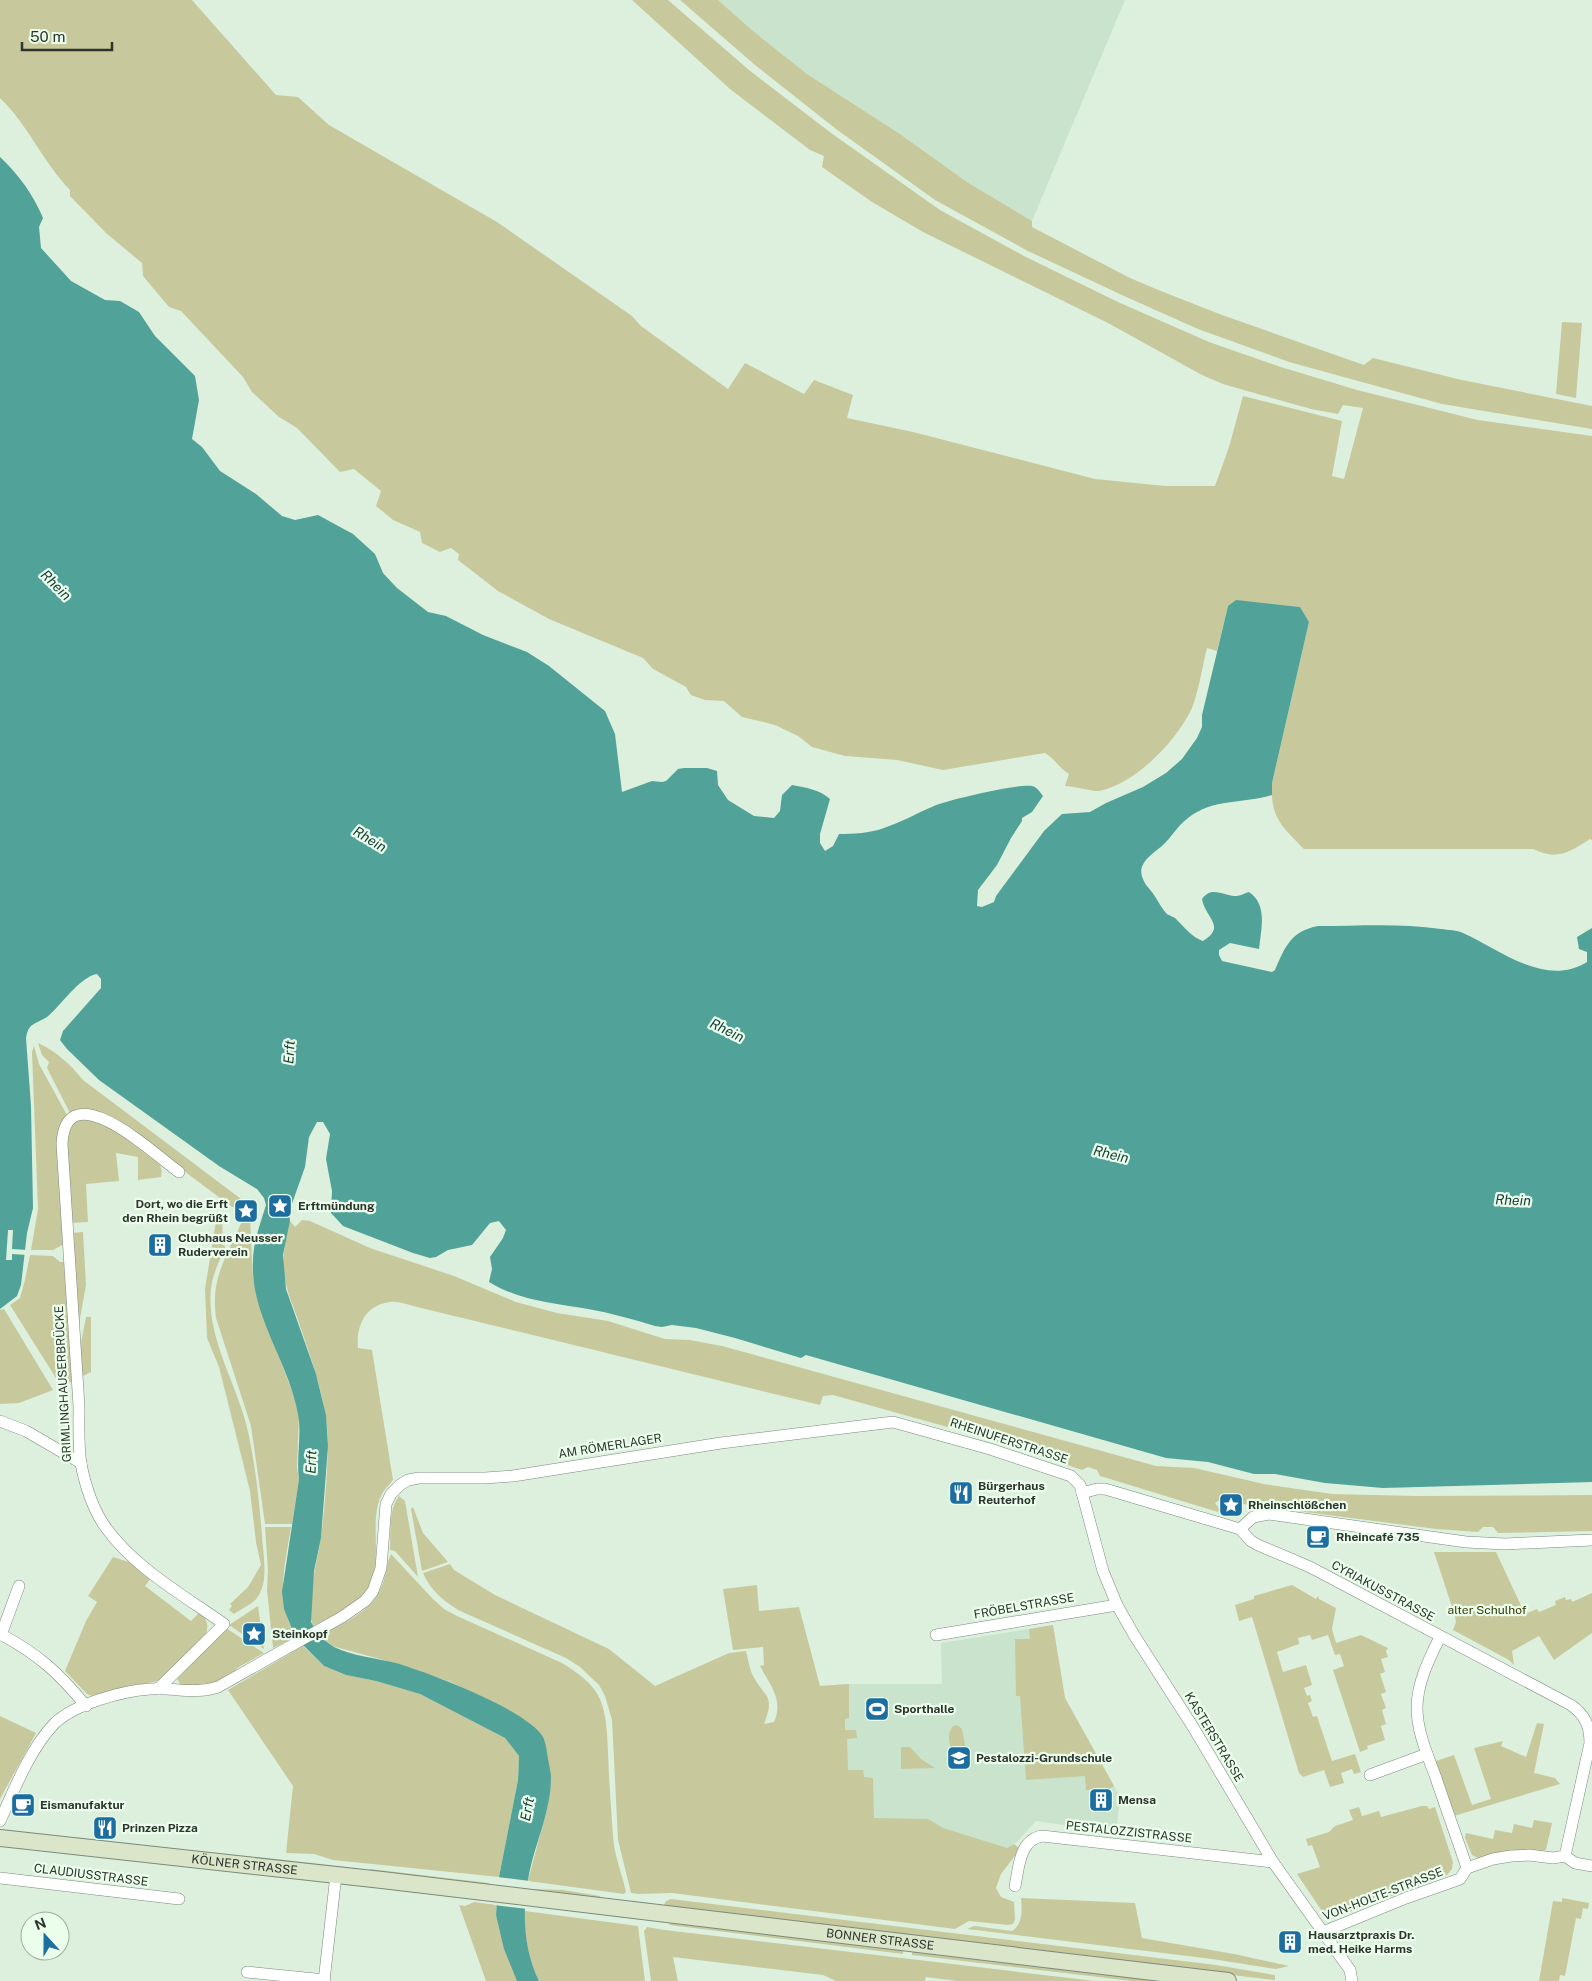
<svg xmlns="http://www.w3.org/2000/svg" width="1592" height="1981" viewBox="0 0 1592 1981" font-family="'Public Sans',sans-serif">
  <rect width="100%" height="100%" fill="#ddf0de"/>
  <g fill="#cae3cc">
    <polygon points="718,0 1125,0 1032,221 967,182 900,134 807,74 753,31"/>
    <polygon points="1053,1625 1065,1698 1124,1804 1119,1807 1116,1833 1036,1821 1017,1842 1007,1848 859,1894 820,1686 849,1684 942,1684 941,1643"/>
  </g>
  <g fill="#c7c99d">
    <path d="M0 0H192L276 95 298 97 329 125 497 222 632 316 641 326 728 389 745 363 804 394 814 380 853 395 847 418 913 432 1095 479 1165 486H1215L1229 447 1243 396 1342 421 1332 476 1344 479 1363 408 1343 405 1338 414 1311 409 1247 391 1223 384 1202 375 1108 323 923 232 872 202 822 167 824 156 810 150 730 89 632 0H668L749 70 831 133 940 210 1024 256 1118 302 1209 342 1281 367 1357 390 1478 420 1592 436V840L1590 839C1570 852 1557 861 1533 849H1304C1282 826 1270 818 1272 783L1309 622 1299 607 1270 604 1228 606 1217 651 1207 648C1202 668 1199 690 1192 708 1177 741 1135 784 1099 791 1095 792 1072 786 1065 786L1069 774C1059 768 1055 759 1045 753L943 770 897 760 845 756 812 747 798 736 775 725 742 717 724 701 705 700 691 695 686 687 653 669 643 658 549 619 498 591 458 560 459 554 451 548 440 552 422 543 420 532 393 520 376 506 381 491 354 469 340 472 297 428 279 417 252 392 243 377 181 311 169 307 143 276 142 263 106 233 70 196V190C43 162 28 125 0 98Z"/>
    <polygon points="680,0 718,0 753,31 807,74 900,134 967,182 1032,221 1032,227 1130,278 1161,291 1222,315 1364,365 1373,358 1462,380 1592,406 1592,429 1442,404 1289,362 1198,329 1124,296 1028,251 935,200 836,129 755,65"/>
    <polygon points="1562,322 1582,323 1576,398 1556,394"/>
    <path d="M38 1043C56 1051 71 1065 83 1080L249 1205 232 1207 132 1132 71 1115 47 1068 49 1062 42 1055Z"/>
    <polygon points="34,1046 39,1064 68,1117 64,1244 53,1250 31,1250 38,1209 32,1052"/>
    <path d="M82 1117 112 1127 155 1158C160 1164 163 1169 161 1177L138 1180V1157L116 1153 119 1181 86 1184 88 1222 71 1223 66 1142 71 1125Z"/>
    <path d="M217 1215 222 1217 223 1245 225 1246V1248C219 1261 213 1274 211 1288 206 1335 234 1379 246 1423 255 1460 259 1499 262 1536 263 1552 268 1579 260 1593 255 1604 244 1607 234 1614L229 1610 232 1606 230 1604 248 1587 261 1565 256 1542 250 1491 219 1367 207 1338 205 1289Z"/>
    <path d="M244 1218H250L253 1278 262 1312 295 1399 299 1416 297 1467 299 1479 292 1524H265L251 1426 216 1318C212 1287 219 1270 232 1243 237 1234 239 1226 244 1218Z"/>
    <path d="M302 1220 310 1221 370 1248 454 1276 516 1302 557 1313 608 1321 665 1339 690 1340 722 1346 1156 1466 1194 1468 1264 1484 1332 1494 1417 1496 1592 1495V1531L1498 1533 1493 1527H1483L1478 1532 1436 1529 1243 1504V1502C1232 1497 1225 1497 1215 1503L1219 1508 1218 1512 1100 1476 1097 1470 1088 1467 1082 1470 990 1439 833 1395 823 1396 820 1405 413 1306C406 1304 397 1301 390 1302 365 1305 356 1326 358 1348L372 1350 393 1480C390 1484 386 1488 383 1492 366 1522 387 1562 365 1593 353 1608 330 1617 313 1626 304 1604 318 1561 321 1537 325 1507 327 1476 328 1446 328 1401 311 1359 297 1317 292 1303 286 1289 284 1274 282 1256 286 1239 290 1221L295 1227Z"/>
    <polygon points="83,1232 86,1285 79,1324 72,1233"/>
    <polygon points="30,1255 53,1256 60,1262 67,1262 73,1381 61,1386 10,1305 20,1298 25,1280"/>
    <polygon points="4,1309 53,1390 19,1403 0,1404 0,1310"/>
    <polygon points="86,1317 91,1317 91,1372 81,1377 81,1343"/>
    <path d="M399 1496 405 1501 418 1577 395 1551 390 1550C391 1533 388 1510 399 1496Z"/>
    <polygon points="413,1507 423,1533 448,1562 422,1571 411,1509"/>
    <path d="M265 1527H291C284 1569 276 1598 295 1637L273 1648 267 1590 268 1570Z"/>
    <polygon points="1434,1552 1496,1552 1525,1614 1537,1609 1539,1612 1556,1605 1555,1601 1565,1597 1566,1600 1571,1599 1572,1602 1592,1593 1592,1633 1554,1660 1539,1636 1512,1651 1514,1665 1509,1660 1453,1630 1456,1622 1455,1616"/>
    <path d="M391 1554 432 1598 444 1609 457 1616 562 1663C577 1672 593 1683 600 1699 607 1716 607 1735 608 1752 609 1780 611 1808 613 1836 614 1855 622 1873 626 1892L624 1894 528 1881 547 1808 551 1778 515 1714 451 1682 398 1664 332 1646 321 1635C343 1623 371 1612 381 1588 386 1577 386 1564 391 1554Z"/>
    <path d="M113 1557 132 1563 151 1578 145 1586 191 1621 199 1613H201C208 1621 209 1627 205 1636L159 1680 154 1682 123 1687 92 1696 87 1694 65 1671 86 1621 97 1602 88 1596Z"/>
    <path d="M450 1564 454 1570 495 1595 609 1649 655 1686 729 1653 746 1651C748 1658 749 1667 752 1674 764 1698 776 1694 764 1724L774 1722C784 1700 770 1685 760 1666L764 1665 763 1647 733 1650 723 1589 757 1585 759 1611 799 1607 820 1686 849 1684V1718L845 1719V1730H856L857 1738 847 1739 848 1770H863L864 1777 873 1778 874 1818 928 1819 943 1828 1007 1848 1014 1844 1020 1849 1001 1874 996 1888 1001 1897 1014 1902 1015 1920 1013 1924 1008 1925 969 1921 955 1929 672 1893 639 1894 631 1893 618 1840 612 1720 605 1696 599 1685 580 1667 566 1658 458 1610C443 1600 430 1590 423 1573Z"/>
    <polygon points="1292,1585 1316,1599 1318,1596 1319,1599 1336,1608 1332,1629 1336,1643 1361,1635 1388,1648 1386,1651 1388,1657 1381,1659 1385,1672 1380,1674 1386,1692 1381,1694 1386,1708 1382,1710 1386,1724 1381,1726 1385,1740 1367,1746 1368,1749 1360,1752 1333,1670 1344,1666 1340,1654 1335,1655 1328,1635 1312,1640 1310,1635 1298,1638 1299,1644 1277,1652 1283,1672 1306,1665 1312,1685 1304,1688 1307,1696 1310,1695 1312,1701 1308,1703 1313,1717 1317,1716 1332,1761 1355,1754 1361,1772 1354,1774 1352,1769 1341,1773 1344,1783 1330,1787 1324,1770 1303,1777 1299,1773 1252,1617 1239,1621 1235,1605 1254,1599 1254,1596"/>
    <polygon points="258,1606 264,1649 229,1625"/>
    <polygon points="1053,1625 1065,1698 1114,1786 1109,1789 1086,1790 1085,1776 1026,1780 1020,1696 1016,1696 1015,1639 1030,1639 1029,1629"/>
    <path d="M226 1628 264 1653 237 1668C230 1683 197 1686 182 1687L177 1679Z"/>
    <polygon points="303,1646 324,1666 346,1675 376,1681 420,1694 505,1738 519,1756 518,1780 499,1877 333,1860 314,1854 286,1853 293,1786 228,1690"/>
    <polygon points="0,1716 36,1733 0,1799"/>
    <polygon points="1537,1723 1544,1724 1534,1773 1555,1778 1560,1784 1454,1816 1436,1761 1454,1755 1472,1805 1491,1799 1474,1748 1503,1741 1501,1746 1526,1757"/>
    <path d="M957 1725 962 1729 965 1745 970 1750V1754C953 1762 943 1738 953 1726Z"/>
    <polygon points="901,1747 910,1747 921,1759 935,1768 901,1769"/>
    <polygon points="1422,1806 1427,1806 1429,1809 1435,1807 1453,1862 1452,1869 1447,1875 1328,1920 1297,1874 1320,1867 1312,1845 1308,1846 1306,1839 1329,1832 1335,1826 1353,1820 1349,1810 1359,1807 1362,1816 1379,1811 1381,1817"/>
    <polygon points="1534,1820 1552,1823 1546,1850 1480,1859 1472,1855 1465,1838 1466,1833 1493,1839 1495,1830 1512,1833 1514,1824 1532,1828"/>
    <polygon points="370,1869 489,1883 488,1887 370,1871"/>
    <polygon points="535,1889 563,1890 600,1896 600,1900 534,1893"/>
    <path d="M1021 1898 1135 1903 1142 1938 1234 1954 1289 1966 1276 1969 1212 1959 967 1929 974 1926 1012 1931C1023 1924 1022 1910 1021 1898Z"/>
    <polygon points="1562,1898 1589,1903 1588,1909 1583,1908 1581,1919 1576,1918 1565,1976 1560,1975 1559,1981 1539,1981 1553,1901 1562,1902"/>
    <polygon points="671,1899 1216,1965 1275,1975 1275,1980 699,1912 664,1905 666,1901"/>
    <polygon points="474,1902 497,1905 496,1915 517,1981 486,1981 459,1905 465,1906"/>
    <path d="M525 1911 638 1926 645 1981H539C529 1960 523 1934 525 1911Z"/>
    <polygon points="670,1923 903,1950 903,1954 669,1925"/>
    <polygon points="647,1927 665,1930 1095,1981 957,1981 926,1977 925,1981 836,1981 823,1975 673,1957 678,1981 651,1981 644,1931"/>
    <polygon points="912,1952 1158,1981 1132,1981 912,1955"/>
  </g>
  <path fill="#51a298" d="M0 157C19 175 33 194 43 218L39 227 41 248 71 281 105 300 120 301 139 312 155 336 195 376 199 400 192 439 202 447 220 471 256 494 282 516 295 520 318 515 353 534 375 554 383 573 397 588 428 612 446 616 483 635 527 652 549 666 605 711 615 734 622 792 652 781 662 782 666 781 678 769 684 768H707L717 771 718 785 728 800 754 816 774 818 780 811 782 795 792 785C806 788 819 789 830 799L820 834V843L825 851 833 846 839 834C853 834 871 833 884 828 902 822 917 813 934 806 947 800 1020 783 1032 786 1037 787 1040 792 1043 796L1032 812 1022 818V821L1011 838 997 865 978 890 977 906 982 907 994 902 996 896 1044 831 1062 814 1090 812 1106 803 1143 787 1166 773 1182 759 1197 738 1202 727V715L1228 606 1236 600 1300 607 1309 622 1272 783V795C1243 804 1213 798 1188 818 1177 826 1172 837 1162 846 1152 854 1136 864 1143 879 1145 885 1151 890 1154 895 1158 901 1162 909 1167 914 1170 916 1175 917 1177 920 1184 927 1193 938 1203 941 1227 926 1205 918 1202 899 1212 885 1223 896 1237 896 1240 896 1245 893 1249 892 1268 905 1261 929 1259 949L1230 943 1219 950V955L1222 961 1272 972 1275 970C1285 947 1291 931 1318 926 1359 926 1400 923 1441 929 1448 930 1457 930 1463 933 1501 950 1545 988 1587 962V952L1579 949 1577 937 1592 928V1482L1383 1488 1325 1483 1275 1474H1254L1208 1462 1166 1458 806 1355 801 1358 735 1338 696 1328 672 1325 662 1327 655 1326C633 1319 610 1313 588 1309 553 1303 520 1301 489 1282L492 1269 490 1257 503 1238 506 1230 499 1221 490 1223 472 1245 448 1250 436 1257 430 1258 413 1253 343 1226 331 1213 332 1191 326 1159 330 1134 323 1122H317L309 1137 305 1167 289 1212 290 1221 283 1255 286 1289 316 1374 326 1415 328 1446 321 1538 314 1571 311 1622C315 1630 325 1642 334 1647 352 1656 376 1658 396 1663 427 1672 528 1710 543 1737 546 1743 547 1753 548 1759 549 1765 551 1772 551 1778 551 1813 533 1847 528 1881 522 1915 524 1950 539 1981H517L504 1949 496 1915 499 1877 518 1780 519 1756 505 1738 420 1694 376 1681 346 1675 324 1666 295 1637 284 1609 282 1592 299 1479C296 1457 302 1435 298 1414 289 1362 250 1315 253 1261 253 1242 261 1222 266 1205L264 1198 257 1189 219 1166 99 1080 67 1049 60 1040 63 1031 101 988V979L97 974C79 977 61 1006 47 1017 41 1021 35 1022 30 1027 27 1031 27 1034 26 1038L31 1106 33 1208 27 1233 21 1285 17 1296 0 1309Z"/>
  <g fill="#ddf0de">
    <polygon points="8,1230 13,1230 12,1249 28,1250 27,1255 12,1254 12,1260 6,1260"/>
    <polygon points="497,1877 530,1881 528,1909 494,1905"/>
  </g>
  <g fill="none" stroke-linecap="round" stroke-linejoin="round">
    <defs>
      <g id="minor">
        <polyline points="0,1421 26,1431 81,1463"/>
        <polyline points="1082,1493 1097,1489 1105,1489 1240,1529 1253,1517 1269,1514 1466,1542 1505,1544 1592,1540"/>
        <path d="M1240 1529 1251 1541 1258 1545 1310 1567 1571 1705C1585 1715 1590 1726 1590 1743L1565 1856"/>
        <path d="M0 1634C37 1653 60 1674 86 1706"/>
        <polyline points="1,1635 19,1586"/>
        <polyline points="936,1635 1117,1605"/>
        <path d="M1440 1637C1429 1659 1417 1683 1417 1708 1417 1732 1428 1756 1436 1778 1446 1808 1457 1838 1467 1868"/>
        <path d="M158 1689 224 1624C183 1595 133 1567 104 1525 92 1507 85 1484 81 1464 78 1445 79 1425 79 1406L62 1144C66 1070 155 1155 179 1172"/>
        <polyline points="1370,1775 1427,1754"/>
        <path d="M0 1821C14 1790 30 1749 54 1724 74 1704 122 1691 150 1689 173 1687 195 1695 218 1687L342 1617 365 1601 373 1591 381 1568 386 1504 391 1494 400 1485 408 1480 419 1478H485L513 1476 721 1443 893 1422 990 1449 1071 1476 1080 1485 1103 1571 1117 1605 1134 1635 1193 1727 1273 1862 1350 1970 1352 1981"/>
        <polyline points="0,1878 179,1899"/>
        <path d="M1015 1886C1019 1868 1019 1840 1042 1836L1273 1862"/>
        <polyline points="1323,1932 1406,1898 1460,1879 1467,1868 1493,1859 1511,1856 1529,1855 1553,1858 1565,1856 1575,1863 1592,1866"/>
        <polyline points="247,1972 325,1980"/>
        <polyline points="324,1981 336,1875"/>
      </g>
      <g id="secondary">
        <path id="s1" d="M0 1838 382 1880 1228 1981"/>
      </g>
    </defs>
    <use href="#minor" stroke="#798a7a" stroke-width="12"/>
    <use href="#secondary" stroke="#798a7a" stroke-width="18"/>
    <use href="#minor" stroke="#fff" stroke-width="11"/>
    <use href="#secondary" stroke="#dae5ca" stroke-width="16"/>
  </g>
  <defs>
    <symbol id="sight-square" viewBox="-11 -11 22 22"><rect x="-9" y="-9" width="18" height="18" rx="4" fill="#1d6ea0" stroke="#ebfeec"/><path d="M0-6L1.8-2.2L6-1.7L2.9 1.2L3.7 5.4L0 3.3L-3.7 5.4L-2.9 1.2L-6-1.7L-1.8-2.2Z" fill="#fff"/></symbol>
    <symbol id="building-square" viewBox="-11 -11 22 22"><rect x="-9" y="-9" width="18" height="18" rx="4" fill="#1d6ea0" stroke="#ebfeec"/><path d="M-4-6H4V6H1V3H-1V6H-4ZM-2.5-4.3h1.7v1.8h-1.7ZM.8-4.3h1.7v1.8H.8ZM-2.5-1h1.7V.8h-1.7ZM.8-1h1.7V.8H.8Z" fill="#fff"/></symbol>
    <symbol id="restaurant-square" viewBox="-11 -11 22 22"><rect x="-9" y="-9" width="18" height="18" rx="4" fill="#1d6ea0" stroke="#ebfeec"/><path d="M-5-6h1v4h1v-4h1v4h1v-4h1v5L-1.5 .5V6h-2V.5L-5-1ZM5-6V6H3V1.5H1.5Q1.5-4 5-6Z" fill="#fff"/></symbol>
    <symbol id="cafe-square" viewBox="-11 -11 22 22"><rect x="-9" y="-9" width="18" height="18" rx="4" fill="#1d6ea0" stroke="#ebfeec"/><path d="M-5.5-4.5H6V0H3Q3 3.5 0 3.5H-2.5Q-5.5 3.5-5.5 0ZM3-3.2v2h1.7v-2ZM-6 4.5H4V6H-6Z" fill="#fff"/></symbol>
    <symbol id="stadium-square" viewBox="-11 -11 22 22"><rect x="-9" y="-9" width="18" height="18" rx="4" fill="#1d6ea0" stroke="#ebfeec"/><path d="M0-5a6.5 5 0 1 0 0 10a6.5 5 0 1 0 0-10ZM-3.5-1.8h7v3.6h-7Z" fill="#fff"/></symbol>
    <symbol id="school-square" viewBox="-11 -11 22 22"><rect x="-9" y="-9" width="18" height="18" rx="4" fill="#1d6ea0" stroke="#ebfeec"/><path d="M0-5L7-2L0 1L-7-2ZM-4 1L0 2.5L4 1V4Q0 6-4 4Z" fill="#fff"/></symbol>
  </defs>
  <g fill-rule="evenodd">
    <use href="#sight-square" x="266" y="1192" width="28" height="28"/>
    <use href="#sight-square" x="232" y="1197" width="28" height="28"/>
    <use href="#building-square" x="146" y="1231" width="28" height="28"/>
    <use href="#restaurant-square" x="947" y="1479" width="28" height="28"/>
    <use href="#sight-square" x="1217" y="1491" width="28" height="28"/>
    <use href="#cafe-square" x="1304" y="1523" width="28" height="28"/>
    <use href="#sight-square" x="240" y="1620" width="28" height="28"/>
    <use href="#stadium-square" x="863" y="1695" width="28" height="28"/>
    <use href="#school-square" x="945" y="1744" width="28" height="28"/>
    <use href="#building-square" x="1087" y="1786" width="28" height="28"/>
    <use href="#cafe-square" x="9" y="1791" width="28" height="28"/>
    <use href="#restaurant-square" x="91" y="1814" width="28" height="28"/>
    <use href="#building-square" x="1276" y="1928" width="28" height="28"/>
  </g>
  <g text-anchor="middle" stroke-width="4.5" stroke-linejoin="round" paint-order="stroke">
    <g font-size="12" font-weight="bold" fill="#2d342e" stroke="#ebfeec" text-anchor="start">
      <text x="228" y="1208" text-anchor="end">Dort, wo die Erft<tspan x="228" dy="14">den Rhein begrüßt</tspan></text>
      <text x="298" y="1210">Erftmündung</text>
      <text x="178" y="1242">Clubhaus Neusser<tspan x="178" dy="14">Ruderverein</tspan></text>
      <text x="978" y="1490">Bürgerhaus<tspan x="978" dy="14">Reuterhof</tspan></text>
      <text x="1248" y="1509">Rheinschlößchen</text>
      <text x="1336" y="1541">Rheincafé 735</text>
      <text x="272" y="1638">Steinkopf</text>
      <text x="894" y="1713">Sporthalle</text>
      <text x="976" y="1762">Pestalozzi-Grundschule</text>
      <text x="1118" y="1804">Mensa</text>
      <text x="40" y="1809">Eismanufaktur</text>
      <text x="122" y="1832">Prinzen Pizza</text>
      <text x="1308" y="1939">Hausarztpraxis Dr.<tspan x="1308" dy="14">med. Heike Harms</tspan></text>
    </g>
    <g font-size="12" fill="#2d342e" stroke="#ebfeec">
      <text transform="translate(63 1384) rotate(-93)" y="4">GRIMLINGHAUSERBRÜCKE</text>
      <text transform="translate(1009 1441) rotate(18)" y="4">RHEINUFERSTRASSE</text>
      <text transform="translate(610 1446) rotate(-9)" y="4">AM RÖMERLAGER</text>
      <text transform="translate(1383 1591) rotate(28)" y="4">CYRIAKUSSTRASSE</text>
      <text transform="translate(1024 1606) rotate(-10)" y="4">FRÖBELSTRASSE</text>
      <text transform="translate(1214 1737) rotate(59)" y="4">KASTERSTRASSE</text>
      <text transform="translate(1129 1832) rotate(6)" y="4">PESTALOZZISTRASSE</text>
      <text dy="4" stroke="none"><textPath href="#s1" startOffset="246">KÖLNER STRASSE</textPath></text>
      <text transform="translate(91 1875) rotate(7)" y="4">CLAUDIUSSTRASSE</text>
      <text transform="translate(1383 1894) rotate(-21)" y="4">VON-HOLTE-STRASSE</text>
      <text dy="4" stroke="none"><textPath href="#s1" startOffset="886">BONNER STRASSE</textPath></text>
    </g>
    <g font-size="12" fill="#363503" stroke="#ebfeec">
      <text x="1487" y="1614">alter Schulhof</text>
    </g>
    <g font-size="14" font-style="italic" fill="#153c37" stroke="#ebfeec">
      <text transform="translate(56 585) rotate(45)" y="5">Rhein</text>
      <text transform="translate(370 839) rotate(31)" y="5">Rhein</text>
      <text transform="translate(727 1030) rotate(26)" y="5">Rhein</text>
      <text transform="translate(289 1052) rotate(-86)" y="5">Erft</text>
      <text transform="translate(1111 1154) rotate(13)" y="5">Rhein</text>
      <text transform="translate(1513 1200) rotate(2)" y="5">Rhein</text>
      <text transform="translate(311 1462) rotate(-88)" y="5">Erft</text>
      <text transform="translate(527 1809) rotate(-79)" y="5">Erft</text>
    </g>
  </g>
  <g transform="translate(45 1936) rotate(339)"><circle r="24" fill="#ebfeec" stroke="#9fada0"/>
  <path d="M0-4L9 19L0 12L-9 19Z" fill="#1d6ea0"/>
  <text y="-8" font-size="14" font-weight="bold" text-anchor="middle" fill="#2d342e">N</text>
  </g>
  <path d="M22 42v8h90v-8" fill="none" stroke="#2d342e" stroke-width="2.5"/>
  <text x="30" y="42" font-size="15" fill="#2d342e" stroke="#ebfeec" stroke-width="4" paint-order="stroke">50 m</text>
</svg>
